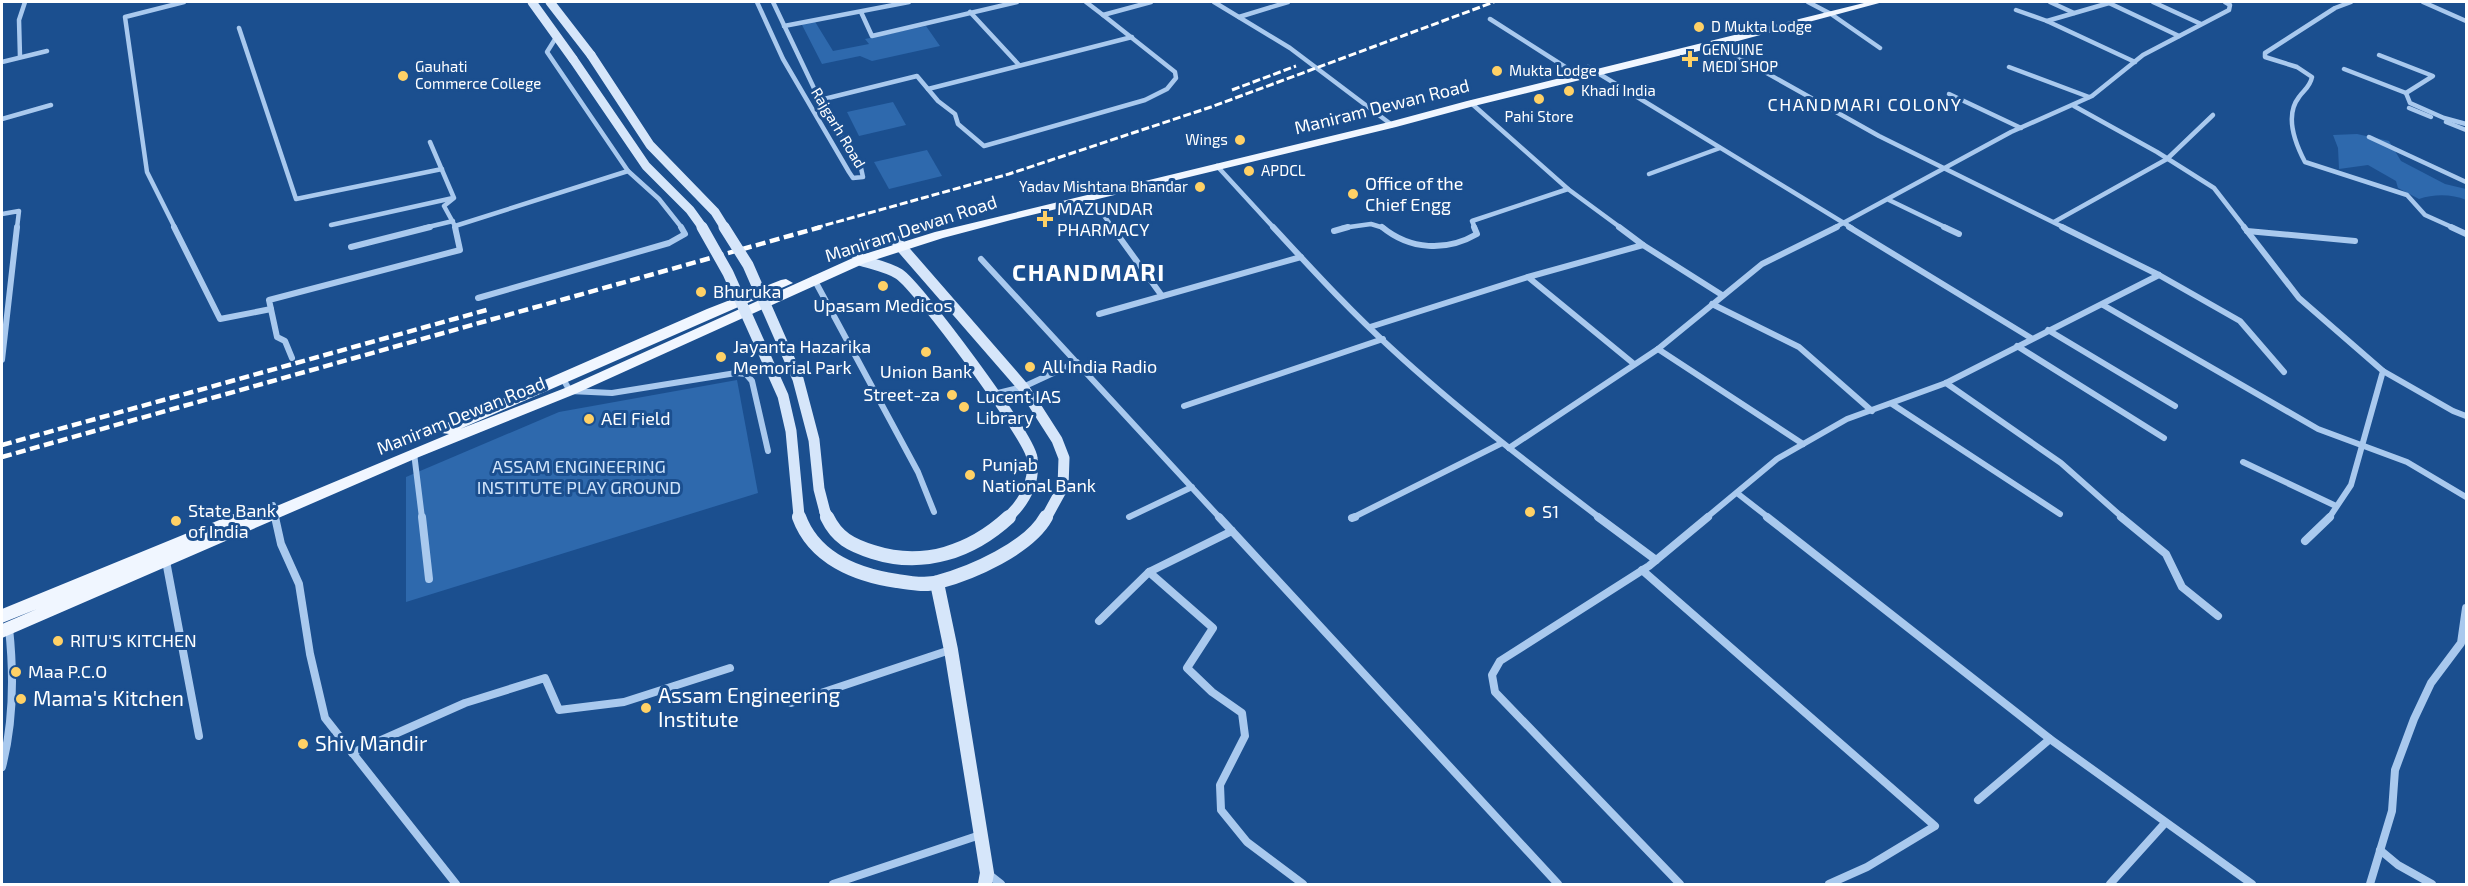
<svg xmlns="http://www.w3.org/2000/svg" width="2468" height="886" viewBox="0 0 2468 886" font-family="'Exo 2',sans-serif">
  <rect width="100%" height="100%" fill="#1b4f8f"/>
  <g fill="#2e69ad">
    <polygon points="814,20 833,51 869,44 865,39 926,26 940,46 872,61 860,56 822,64 801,23"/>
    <polygon points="893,102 906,125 859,136 847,112"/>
    <path d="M2357 134 2389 141 2401 161 2445 184 2466 189V200C2452 194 2434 194 2419 199L2398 188 2396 181 2368 165 2339 169 2338 148 2333 135Z"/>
    <polygon points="927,150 942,176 889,189 874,162"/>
    <polygon points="737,380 758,493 406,602 406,477 559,412"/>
  </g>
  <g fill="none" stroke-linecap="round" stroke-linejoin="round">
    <g stroke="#a9c9ee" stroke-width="4.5">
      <polyline points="757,2 783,59 849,172 853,178 863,177 861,168 822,105 773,2"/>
      <polyline points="1086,2 1103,15"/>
      <polyline points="1214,2 1290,48 1392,125"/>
      <polyline points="1808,2 1831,14 1880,48"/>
      <polyline points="2050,2 2074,13"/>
      <polyline points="2153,2 2201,24"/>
      <path d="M2351 2 2335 8 2265 53V57L2297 67 2312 77C2310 87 2304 90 2299 97 2284 116 2295 143 2305 162L2407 195 2425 215 2454 228"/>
      <polyline points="2423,2 2466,21"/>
      <polyline points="2109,3 2179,36"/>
      <polyline points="2016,10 2047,21 2135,62"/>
      <polyline points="861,12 872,36 1017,2"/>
      <polyline points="970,12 1019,65"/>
      <polyline points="1239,17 1288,2"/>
      <polyline points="1490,19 1570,70"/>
      <polyline points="2047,21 2109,3 2106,2"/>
      <polyline points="784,26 909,2"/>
      <polyline points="239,28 296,199 442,169"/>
      <polyline points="557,36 547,52 628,171 659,199 682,228"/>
      <polyline points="1715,44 1879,136 2065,228"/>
      <polyline points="2379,55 2433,76 2406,93"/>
      <polyline points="20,57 19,20 25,2"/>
      <polyline points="2,62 47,51"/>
      <polyline points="1588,67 1852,228"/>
      <polyline points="2009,67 2089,97"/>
      <polyline points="2344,69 2406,93 2410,103 2444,118 2466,124"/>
      <polyline points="928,89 1132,37"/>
      <polyline points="1949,94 2021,128"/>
      <polyline points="820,100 917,76 938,101 955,114 958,124 984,146 1145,100 1167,89 1176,78 1175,72 1103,15 1151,2"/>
      <polyline points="1471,103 1568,189 1621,228"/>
      <polyline points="2074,106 2157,152 2214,188 2245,228"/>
      <polyline points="2409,108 2431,117"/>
      <polyline points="2,119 51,105"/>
      <polyline points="2446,122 2466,130"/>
      <polyline points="2369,137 2466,182"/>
      <polyline points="430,142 454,198 444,206 455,226 628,171"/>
      <polyline points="1217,166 1274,228"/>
      <polyline points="1649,174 1720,148"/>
      <polyline points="1090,197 1113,228"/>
      <polyline points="1889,200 1947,228"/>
      <polyline points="2,214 19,211 17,228"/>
      <polyline points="2054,222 2167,159 2213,115"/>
      <polyline points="331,225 453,198"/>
      <polyline points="455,226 456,228"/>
      <polyline points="175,228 147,172 125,17 184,2"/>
      <polyline points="424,228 453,221"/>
      <polyline points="1342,228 1371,224 1384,228"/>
      <polyline points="1475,228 1472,221 1568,189"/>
      <polyline points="1834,228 2011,132 2092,96 2143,55 2229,10 2230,5 2225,2"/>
    </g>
    <g stroke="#a9c9ee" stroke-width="6">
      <polyline points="174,227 220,319 271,309"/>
      <polyline points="1112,227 1162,296"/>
      <path d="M1273 227C1311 268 1349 310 1391 348 1457 409 1529 464 1600 518"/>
      <path d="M1382 227C1410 250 1446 252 1477 234L1474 227"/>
      <polyline points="1619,227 1643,245 1528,277 1634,364"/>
      <polyline points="1849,227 2031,338"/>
      <polyline points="1944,227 1959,234"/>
      <polyline points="2062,227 2159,275 2240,321 2284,372"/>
      <polyline points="2244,227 2299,298 2383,371 2351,485 2329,518"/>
      <polyline points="2451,227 2466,234"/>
      <polyline points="1334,231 1348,227"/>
      <polyline points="2247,231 2355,241"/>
      <polyline points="1643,245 1722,295"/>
      <polyline points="351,247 430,227"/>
      <polyline points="981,259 1220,518"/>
      <polyline points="814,279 918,472 934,512"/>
      <polyline points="478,298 669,243 685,234 681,227"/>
      <polyline points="1712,304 1799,347 1872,411"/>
      <polyline points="2103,305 2318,429 2407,462 2466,497"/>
      <polyline points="1099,314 1301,257"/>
      <polyline points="1370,327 1528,277"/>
      <polyline points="2048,330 2175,406"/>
      <polyline points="2017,346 2164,438"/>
      <polyline points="1658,349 1803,444"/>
      <polyline points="292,358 285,341 277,337 269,300 460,250 455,227"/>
      <polyline points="2,360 17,227"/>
      <polyline points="2383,371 2453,411 2466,416"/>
      <polyline points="563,379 570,391 612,393 736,373 746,374 752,381 768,451"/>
      <polyline points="1946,383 2061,463 2123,518"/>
      <polyline points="994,394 1023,387 1077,362"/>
      <polyline points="1892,404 2060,514"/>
      <polyline points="1184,406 1383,339"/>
      <polyline points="1509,448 1658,349 1762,264 1837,227"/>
      <polyline points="414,453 422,518"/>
      <polyline points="2243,462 2336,506"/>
      <polyline points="1737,493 1769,518"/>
      <polyline points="273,505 276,518"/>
      <polyline points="1129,517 1192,487"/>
      <polyline points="1352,518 1502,443"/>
      <polyline points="1706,518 1777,459 1847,419 1946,383 2159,275"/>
    </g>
    <g stroke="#a9c9ee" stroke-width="8">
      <polyline points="275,517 281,544 299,584 310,654 325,718 456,884"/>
      <polyline points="422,517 429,579"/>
      <polyline points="1219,517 1558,884"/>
      <polyline points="1598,517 1656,560"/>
      <polyline points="1767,517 2050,739 2252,884"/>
      <polyline points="2121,517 2166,554 2182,587 2218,616"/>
      <polyline points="1352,518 1355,517"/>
      <polyline points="1232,531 1149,572 1213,628 1187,668 1212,692 1242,713 1245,736 1220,785 1221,810 1247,842 1303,884"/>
      <polyline points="2305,541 2330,517"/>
      <polyline points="166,561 199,736"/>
      <polyline points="1642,570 1935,826 1867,867 1829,884"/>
      <polyline points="1099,621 1149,572"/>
      <polyline points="791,703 950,650"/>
      <polyline points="352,753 465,703 545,678 559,710 624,702 730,668"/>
      <path d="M2 767C14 721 14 675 9 628"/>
      <polyline points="1978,800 2050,739"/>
      <polyline points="2380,850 2398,865 2432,884"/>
      <polyline points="987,873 1001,884"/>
      <polyline points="833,884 980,835"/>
      <polyline points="1680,884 1495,692 1492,675 1500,661 1649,566 1708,517"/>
      <polyline points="2110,884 2165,823"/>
      <polyline points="2370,884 2392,811 2395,770 2414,719 2431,683 2461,643 2466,608"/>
    </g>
    <g stroke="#d6e6fa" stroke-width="9">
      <polyline points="532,2 573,59"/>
      <polyline points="550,2 591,55"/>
    </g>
    <g stroke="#d6e6fa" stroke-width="11">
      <polyline points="896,241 1023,387 1057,440 1064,458 1063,487 1046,518"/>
      <path d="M856 253 860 260C872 264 888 267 899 274 917 285 1030 437 1032 458 1035 482 1025 502 1007 518"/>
      <polyline points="825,512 828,518"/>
    </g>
    <g stroke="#d6e6fa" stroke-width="14">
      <path d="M799 517C814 558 856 575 897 581 909 583 926 586 938 582 972 573 1029 548 1046 517"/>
      <path d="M827 517C837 538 851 545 873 552 923 568 971 552 1009 517"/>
      <polyline points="937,583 951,650 987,873 985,884"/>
    </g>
    <polygon fill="#f0f6ff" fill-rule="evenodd" points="1868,2 1883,2 1719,46 1474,106 1396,127 1011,220 943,238 865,263 575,394 419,457 2,638 2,624 37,609 2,623 2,609 234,514 246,514 248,518 449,434 442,433 440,429 442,425 707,309 781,280 786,279 793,283 460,429 565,388 855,257 935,232 1389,122 1467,101"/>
    <g stroke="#fff" stroke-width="3" stroke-dasharray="8 3" stroke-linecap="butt">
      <polyline points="1232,90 1296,66"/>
      <polyline points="815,228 1009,174 1211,107 1494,2"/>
    </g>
    <g stroke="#fff" stroke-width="4.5" stroke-dasharray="10 4.5" stroke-linecap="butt">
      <polyline points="2,445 490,309"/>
      <polyline points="2,457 821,227"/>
    </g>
    <g stroke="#d6e6fa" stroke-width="9">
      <polyline points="591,55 650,145 715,212 725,228"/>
      <polyline points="573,59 646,166 690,210 703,228"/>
    </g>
    <g stroke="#d6e6fa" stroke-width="11">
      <polyline points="702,227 728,273 783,396 791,431 799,516"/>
      <polyline points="724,227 748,265 798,379 814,440 819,489 825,512"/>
    </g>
  </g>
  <g fill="#ffd166" stroke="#1b4f8f" stroke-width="2">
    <circle cx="1699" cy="27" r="6"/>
    <path d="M1687 50h6v6h6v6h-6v6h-6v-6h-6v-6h6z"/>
    <circle cx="1497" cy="71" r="6"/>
    <circle cx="403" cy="76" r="6"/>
    <circle cx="1569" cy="91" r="6"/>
    <circle cx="1539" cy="99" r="6"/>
    <circle cx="1240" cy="140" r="6"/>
    <circle cx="1249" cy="171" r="6"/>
    <circle cx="1200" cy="187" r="6"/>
    <circle cx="1353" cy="194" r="6"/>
    <path d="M1042 210h6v6h6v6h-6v6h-6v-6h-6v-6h6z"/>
    <circle cx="883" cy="286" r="6"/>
    <circle cx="701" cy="292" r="6"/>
    <circle cx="926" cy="352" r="6"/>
    <circle cx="721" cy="357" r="6"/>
    <circle cx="1030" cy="367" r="6"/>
    <circle cx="952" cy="395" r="6"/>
    <circle cx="964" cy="407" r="6"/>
    <circle cx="589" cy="419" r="6"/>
    <circle cx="970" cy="475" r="6"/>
    <circle cx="1530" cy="512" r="6"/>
    <circle cx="176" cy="521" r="6"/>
    <circle cx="58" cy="641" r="6"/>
    <circle cx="16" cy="672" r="6"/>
    <circle cx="21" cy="699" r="6"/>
    <circle cx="646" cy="708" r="6"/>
    <circle cx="303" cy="744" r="6"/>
  </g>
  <g text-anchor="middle" stroke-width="6" stroke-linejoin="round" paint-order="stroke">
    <g font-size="15" fill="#fff" stroke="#1b4f8f" text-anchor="start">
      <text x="1711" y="32">D Mukta Lodge</text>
      <text x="1702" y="55">GENUINE<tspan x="1702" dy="17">MEDI SHOP</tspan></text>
      <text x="415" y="72">Gauhati<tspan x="415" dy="17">Commerce College</tspan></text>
      <text x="1509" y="76">Mukta Lodge</text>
      <text x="1581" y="96">Khadi India</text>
      <text x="1539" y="122" text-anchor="middle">Pahi Store</text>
      <text x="1228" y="145" text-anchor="end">Wings</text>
      <text x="1261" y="176">APDCL</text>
      <text x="1188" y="192" text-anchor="end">Yadav Mishtana Bhandar</text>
    </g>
    <g font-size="15" fill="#fff" stroke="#1b4f8f">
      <text transform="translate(838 128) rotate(59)" y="5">Rajgarh Road</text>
    </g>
    <g font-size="18" letter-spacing="1.5" fill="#fff" stroke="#1b4f8f">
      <text x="1865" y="111">CHANDMARI COLONY</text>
    </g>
    <g font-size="18" fill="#fff" stroke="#1b4f8f">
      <text transform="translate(1382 107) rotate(-14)" y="6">Maniram Dewan Road</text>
      <text transform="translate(911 229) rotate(-18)" y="6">Maniram Dewan Road</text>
      <text transform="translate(461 416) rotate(-22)" y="6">Maniram Dewan Road</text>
    </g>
    <g font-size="18" fill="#fff" stroke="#1b4f8f" text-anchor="start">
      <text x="1365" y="190">Office of the<tspan x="1365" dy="21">Chief Engg</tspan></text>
      <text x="1057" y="215">MAZUNDAR<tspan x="1057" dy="21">PHARMACY</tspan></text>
      <text x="713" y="298">Bhuruka</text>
      <text x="883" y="312" text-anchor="middle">Upasam Medicos</text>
      <text x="733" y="353">Jayanta Hazarika<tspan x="733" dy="21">Memorial Park</tspan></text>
      <text x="1042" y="373">All India Radio</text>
      <text x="926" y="378" text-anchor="middle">Union Bank</text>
      <text x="940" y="401" text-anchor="end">Street-za</text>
      <text x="976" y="403">Lucent IAS<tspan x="976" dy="21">Library</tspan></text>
      <text x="601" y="425">AEI Field</text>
      <text x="982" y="471">Punjab<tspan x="982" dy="21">National Bank</tspan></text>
      <text x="188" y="517">State Bank<tspan x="188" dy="21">of India</tspan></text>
      <text x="1542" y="518">S1</text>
      <text x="70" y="647">RITU'S KITCHEN</text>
      <text x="28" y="678">Maa P.C.O</text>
    </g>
    <g font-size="18" fill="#cfe3fa" stroke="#1b4f8f">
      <text x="579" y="473">ASSAM ENGINEERING<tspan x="579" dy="21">INSTITUTE PLAY GROUND</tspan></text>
    </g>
    <g font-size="21" fill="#fff" stroke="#1b4f8f" text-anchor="start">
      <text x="658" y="703">Assam Engineering<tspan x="658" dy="24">Institute</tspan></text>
      <text x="33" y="706">Mama's Kitchen</text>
      <text x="315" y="751">Shiv Mandir</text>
    </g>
    <g font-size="24" font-weight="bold" letter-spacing="1.5" fill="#fff" stroke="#1b4f8f">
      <text x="1089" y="281">CHANDMARI</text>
    </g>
  </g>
  <rect width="2468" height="886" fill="none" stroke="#ffffff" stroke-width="6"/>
</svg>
